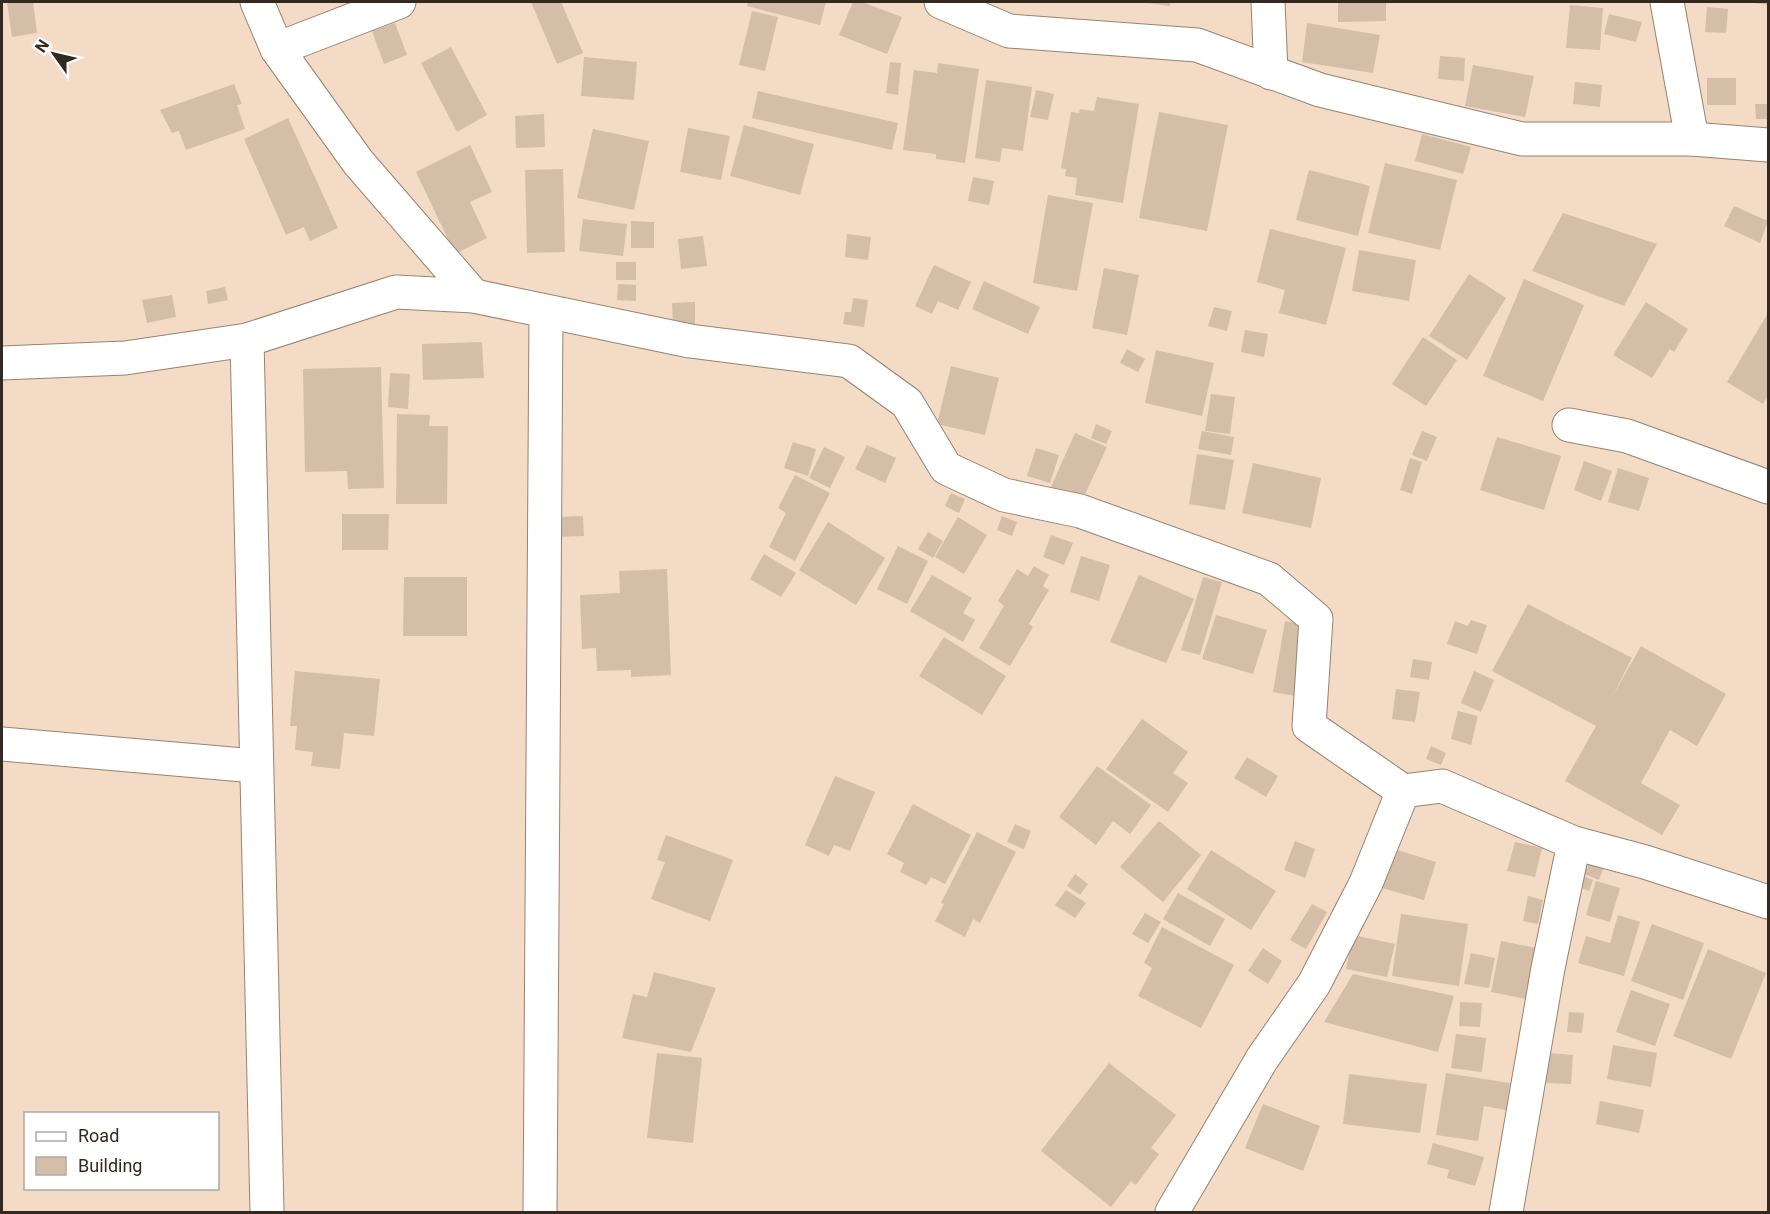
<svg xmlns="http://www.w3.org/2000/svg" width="1770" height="1214" viewBox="0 0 1770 1214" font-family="Roboto,sans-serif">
  <rect width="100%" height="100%" fill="#f3dbc5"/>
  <g fill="#d5bea8">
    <polygon points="7,2 33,2 37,33 12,37"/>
    <polygon points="531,2 561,2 583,53 557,64"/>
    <polygon points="748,2 826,2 820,25 747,6"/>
    <polygon points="853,2 862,2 902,17 887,54 839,35"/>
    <polygon points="1139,2 1170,2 1170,6"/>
    <polygon points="1338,2 1386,2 1386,21 1338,22"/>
    <polygon points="1753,2 1768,2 1768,5 1753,3"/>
    <polygon points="1570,5 1603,8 1600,50 1566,48"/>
    <polygon points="1707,7 1728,9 1726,33 1705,32"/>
    <polygon points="752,11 778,17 765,71 739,65"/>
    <polygon points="1609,14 1642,22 1636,42 1604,34"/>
    <polygon points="395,23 407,55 384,64 372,31"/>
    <polygon points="1307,23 1380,35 1373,73 1302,62"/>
    <polygon points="451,47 487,115 457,132 421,63"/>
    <polygon points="1440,56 1465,58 1464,81 1438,79"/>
    <polygon points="584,57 637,62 634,100 581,96"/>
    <polygon points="890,62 901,63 898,95 886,93"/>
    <polygon points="938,63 979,69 965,163 936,159 936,154 903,150 914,70 937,73"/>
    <polygon points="1473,65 1534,76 1525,117 1465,106"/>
    <rect x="1707" y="78" width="29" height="27"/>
    <polygon points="986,80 1032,87 1023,151 1002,148 1000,162 975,158"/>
    <polygon points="1575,82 1602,85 1600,107 1573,104"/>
    <polygon points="234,84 242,104 237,105 245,129 186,150 179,131 172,133 160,110"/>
    <polygon points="1036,90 1054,94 1048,120 1030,117"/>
    <polygon points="758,91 898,123 892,150 752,118"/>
    <polygon points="1097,97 1139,104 1123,203 1075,195 1077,178 1065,176 1066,169 1061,168 1071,112 1079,113 1080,109 1094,111"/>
    <polygon points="1755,104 1768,104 1768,119 1756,119"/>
    <polygon points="1159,112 1228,125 1207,231 1139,218"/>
    <polygon points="544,114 545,147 516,148 515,116"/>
    <polygon points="288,118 338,228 310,241 304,227 286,235 244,139"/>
    <polygon points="744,125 814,144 800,195 730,176"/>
    <polygon points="688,128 730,136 721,180 680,172"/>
    <polygon points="593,129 649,141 634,210 577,198"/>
    <polygon points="1422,134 1471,147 1463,174 1415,161"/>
    <polygon points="470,145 492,192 470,202 487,238 455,254 416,172"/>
    <polygon points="1385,163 1457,180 1440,250 1368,233"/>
    <polygon points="563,169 565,252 527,253 525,170"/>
    <polygon points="1309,170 1370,186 1358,236 1296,220"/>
    <polygon points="973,177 994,181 989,205 968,201"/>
    <polygon points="1048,195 1093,203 1077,291 1033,283"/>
    <polygon points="1734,206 1768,221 1760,243 1724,226"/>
    <polygon points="1563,213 1657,244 1624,306 1532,271"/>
    <polygon points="583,219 627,224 623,256 579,251"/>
    <polygon points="631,221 654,222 654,248 631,248"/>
    <polygon points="1270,229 1346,248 1326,325 1279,313 1285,290 1257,282"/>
    <polygon points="847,234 871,237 868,260 845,257"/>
    <polygon points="703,236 707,266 681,269 678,239"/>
    <polygon points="1359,250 1416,260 1409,301 1352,291"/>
    <rect x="616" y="262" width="20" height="18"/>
    <polygon points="934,265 971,282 958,310 938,301 932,314 915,306"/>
    <polygon points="1104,268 1139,275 1127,335 1092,328"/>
    <polygon points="1469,274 1506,298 1467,360 1429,336"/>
    <polygon points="1524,279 1584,305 1543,401 1483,376"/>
    <polygon points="984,281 1040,307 1028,334 972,309"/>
    <polygon points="618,284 636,285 636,301 617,300"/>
    <polygon points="225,287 228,300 208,304 206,291"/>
    <polygon points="172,295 176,317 147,323 142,300"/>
    <polygon points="853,298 868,300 864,327 843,324 845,312 851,312"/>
    <polygon points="695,302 695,326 673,327 672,303"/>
    <polygon points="1646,302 1688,329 1674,352 1670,349 1652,378 1613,355"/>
    <polygon points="1214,307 1232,311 1227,331 1208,326"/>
    <polygon points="1768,313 1768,395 1763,404 1727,382"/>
    <polygon points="1245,330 1268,334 1264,357 1241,352"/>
    <polygon points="1423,337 1457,360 1426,406 1392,384"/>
    <polygon points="482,342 484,378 423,380 422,344"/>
    <polygon points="1127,349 1145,359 1138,372 1120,363"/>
    <polygon points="1156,350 1214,363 1202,416 1145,403"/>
    <polygon points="951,366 999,378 985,435 937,424"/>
    <polygon points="381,367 384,488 348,489 347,471 305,472 303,369"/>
    <polygon points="390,373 410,374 408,409 388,407"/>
    <polygon points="1211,394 1235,397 1230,434 1205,431"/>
    <polygon points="397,414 430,415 429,426 448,426 447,504 396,504"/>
    <polygon points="1096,424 1112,431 1106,444 1091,438"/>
    <polygon points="1202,431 1234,437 1231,455 1198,449"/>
    <polygon points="1422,431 1437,437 1427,461 1412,455"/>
    <polygon points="1075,433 1107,447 1081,503 1050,489"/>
    <polygon points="1497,437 1561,456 1544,510 1480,490"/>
    <polygon points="793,442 816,449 808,476 784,468"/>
    <polygon points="867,445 896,458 885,483 855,469"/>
    <polygon points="824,447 845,457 830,488 809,478"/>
    <polygon points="1036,448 1059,455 1050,483 1027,476"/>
    <polygon points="1197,454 1234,460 1225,510 1189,504"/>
    <polygon points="1410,458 1422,462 1412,494 1400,490"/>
    <polygon points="1584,461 1612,471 1601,501 1574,490"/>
    <polygon points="1253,463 1321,478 1311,528 1242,513"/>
    <polygon points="1618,468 1649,478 1639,511 1608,502"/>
    <polygon points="795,475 830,493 795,561 769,547 786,513 778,508"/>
    <polygon points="951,493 965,499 959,513 945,506"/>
    <polygon points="342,514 389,514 388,550 342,550"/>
    <polygon points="583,516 584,536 555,537 555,517"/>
    <polygon points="1002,516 1017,522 1012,536 997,530"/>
    <polygon points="958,517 987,535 964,574 935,557"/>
    <polygon points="828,522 885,558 856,605 799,570"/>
    <polygon points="928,532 943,541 933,558 918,549"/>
    <polygon points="1051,535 1073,543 1064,565 1043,557"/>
    <polygon points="898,546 928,561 907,604 877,589"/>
    <polygon points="764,554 796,573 781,597 750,579"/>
    <polygon points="1081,556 1110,565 1099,601 1070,592"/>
    <polygon points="1034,566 1049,575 1043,586 1049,590 1029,624 1033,627 1010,666 979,648 1004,606 998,601 1017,569 1028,576"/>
    <polygon points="667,569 671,675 631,677 631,670 597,671 596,648 582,649 580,595 620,593 619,571"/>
    <polygon points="932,575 972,598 963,613 975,620 963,642 910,611"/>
    <polygon points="1139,575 1194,599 1166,663 1110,642"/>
    <polygon points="404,577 467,577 467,636 403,636"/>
    <polygon points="1203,577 1222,582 1200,655 1181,650"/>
    <polygon points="1528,604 1632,658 1612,697 1641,646 1726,694 1697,746 1670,730 1641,783 1680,805 1662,835 1565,781 1596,726 1492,671"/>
    <polygon points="1216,615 1267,630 1253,674 1202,659"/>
    <polygon points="1471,620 1487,625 1477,654 1447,644 1455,621 1468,626"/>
    <polygon points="1285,621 1307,625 1295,696 1273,692"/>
    <polygon points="944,637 1006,676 982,715 919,676"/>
    <polygon points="1413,659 1432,662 1429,680 1410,677"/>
    <polygon points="295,671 380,679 374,736 344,733 340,769 311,766 313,752 295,750 297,726 290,726"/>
    <polygon points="1474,671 1494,680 1481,712 1461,703"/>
    <polygon points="1396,689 1420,692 1415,722 1392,719"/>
    <polygon points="1458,711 1478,716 1471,745 1451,739"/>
    <polygon points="1142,719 1188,752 1173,773 1188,783 1168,812 1106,769"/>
    <polygon points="1431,746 1446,753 1441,765 1426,759"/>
    <polygon points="1247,757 1278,776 1266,797 1234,778"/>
    <polygon points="1097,766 1151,805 1130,834 1113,821 1096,845 1059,817"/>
    <polygon points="835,776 875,792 850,851 834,845 829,856 805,845"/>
    <polygon points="913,804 971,835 945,884 931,877 926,885 900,872 904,863 887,854"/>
    <polygon points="1159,821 1201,855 1163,902 1120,867"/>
    <polygon points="1015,824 1031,831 1024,849 1007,842"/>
    <polygon points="977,832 1016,852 980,923 973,919 965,937 935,921 944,904 941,903"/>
    <polygon points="666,835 733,860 710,921 651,899 665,862 657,860"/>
    <polygon points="1295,841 1315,849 1305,878 1284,870"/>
    <polygon points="1515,842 1542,848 1535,877 1507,871"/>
    <polygon points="1394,849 1436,862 1424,900 1382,888"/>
    <polygon points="1211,850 1276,891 1251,930 1187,889"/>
    <polygon points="1590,861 1604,867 1599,880 1584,874"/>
    <polygon points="1075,874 1088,884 1080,895 1067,886"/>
    <polygon points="1583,876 1593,880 1589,891 1579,887"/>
    <polygon points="1596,881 1620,888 1610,922 1586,915"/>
    <polygon points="1066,890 1086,903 1075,918 1055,905"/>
    <polygon points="1178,893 1225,919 1210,946 1163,919"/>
    <polygon points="1528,896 1543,900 1538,924 1523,921"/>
    <polygon points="1312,904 1327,912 1306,949 1290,940"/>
    <polygon points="1145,913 1161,922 1148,943 1132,934"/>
    <polygon points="1401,914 1468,924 1459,986 1392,976"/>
    <polygon points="1618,915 1640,922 1624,976 1578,963 1586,936 1610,943"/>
    <polygon points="1652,924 1704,943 1683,1000 1631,981"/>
    <polygon points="1162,927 1234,965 1201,1028 1138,996 1152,968 1144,963"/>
    <polygon points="1353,935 1395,944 1387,977 1346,969"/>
    <polygon points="1501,941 1542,949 1531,1000 1491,992"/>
    <polygon points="1263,948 1282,961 1268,984 1248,971"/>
    <polygon points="1708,949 1766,973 1731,1059 1673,1036"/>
    <polygon points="1471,953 1495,958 1489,988 1464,984"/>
    <polygon points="654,972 716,988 691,1052 622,1038 633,994 647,997"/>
    <polygon points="1353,974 1454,996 1438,1052 1324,1022"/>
    <polygon points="1631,990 1670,1004 1655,1046 1616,1032"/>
    <polygon points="1460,1002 1482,1003 1480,1027 1459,1026"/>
    <polygon points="1569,1012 1584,1013 1582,1033 1567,1032"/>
    <polygon points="1456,1034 1486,1038 1482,1072 1451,1068"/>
    <polygon points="1613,1045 1657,1053 1651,1087 1607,1079"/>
    <polygon points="657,1053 702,1058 693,1143 647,1138"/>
    <polygon points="1548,1053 1573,1055 1571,1084 1546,1083"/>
    <polygon points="1109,1063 1176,1115 1151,1148 1159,1154 1136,1185 1131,1181 1111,1207 1041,1151"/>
    <polygon points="1446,1073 1510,1083 1506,1110 1484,1106 1478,1141 1436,1135"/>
    <polygon points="1349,1074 1427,1084 1420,1133 1343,1124"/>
    <polygon points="1600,1101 1644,1110 1639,1133 1596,1124"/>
    <polygon points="1263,1104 1320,1126 1303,1171 1245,1148"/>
    <polygon points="1433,1143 1484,1157 1475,1186 1447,1178 1449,1170 1427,1164"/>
  </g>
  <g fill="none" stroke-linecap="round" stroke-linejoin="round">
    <defs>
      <g id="street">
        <polyline points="257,2 277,49 358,162 474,296"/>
        <polyline points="941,2 1009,31 1197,45 1320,90 1522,139 1692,139 1768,145"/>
        <polyline points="1268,2 1271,73"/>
        <polyline points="1667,2 1692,139"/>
        <polyline points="277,49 399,2"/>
        <polyline points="247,340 267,1212"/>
        <polyline points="2,363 125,358 247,340 396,292 474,296 690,341 849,361 907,403 946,468 1004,495 1080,511 1269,579 1316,619 1309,726 1403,791 1366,883 1314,984 1262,1059 1172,1212"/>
        <polyline points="1569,425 1627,436 1768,487"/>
        <polyline points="2,744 255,766"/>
        <polyline points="1403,791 1442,786 1574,843 1645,862 1768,902"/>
        <polyline points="540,1212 546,313"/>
        <polyline points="1506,1212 1548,968 1574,843"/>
      </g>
    </defs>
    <use href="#street" stroke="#99836f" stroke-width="35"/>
    <use href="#street" stroke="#fff" stroke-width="33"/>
  </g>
  <rect width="1770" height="1214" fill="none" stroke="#322920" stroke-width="6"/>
  <rect x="24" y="1112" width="195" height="78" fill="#ffffff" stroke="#ada9a6" stroke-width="1.5"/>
  <rect x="36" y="1132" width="30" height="9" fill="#ffffff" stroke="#ada9a6" stroke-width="1.5"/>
  <text x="78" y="1142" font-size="18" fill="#322920">Road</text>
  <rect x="36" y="1157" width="30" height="18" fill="#d5bea8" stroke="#ada9a6" stroke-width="1.5"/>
  <text x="78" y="1172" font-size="18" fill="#322920">Building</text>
  <g transform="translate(54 54) rotate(304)" stroke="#ffffff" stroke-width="4.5" paint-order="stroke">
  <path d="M0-4.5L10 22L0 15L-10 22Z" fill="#322920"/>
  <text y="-9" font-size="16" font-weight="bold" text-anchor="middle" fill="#322920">N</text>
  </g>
</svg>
